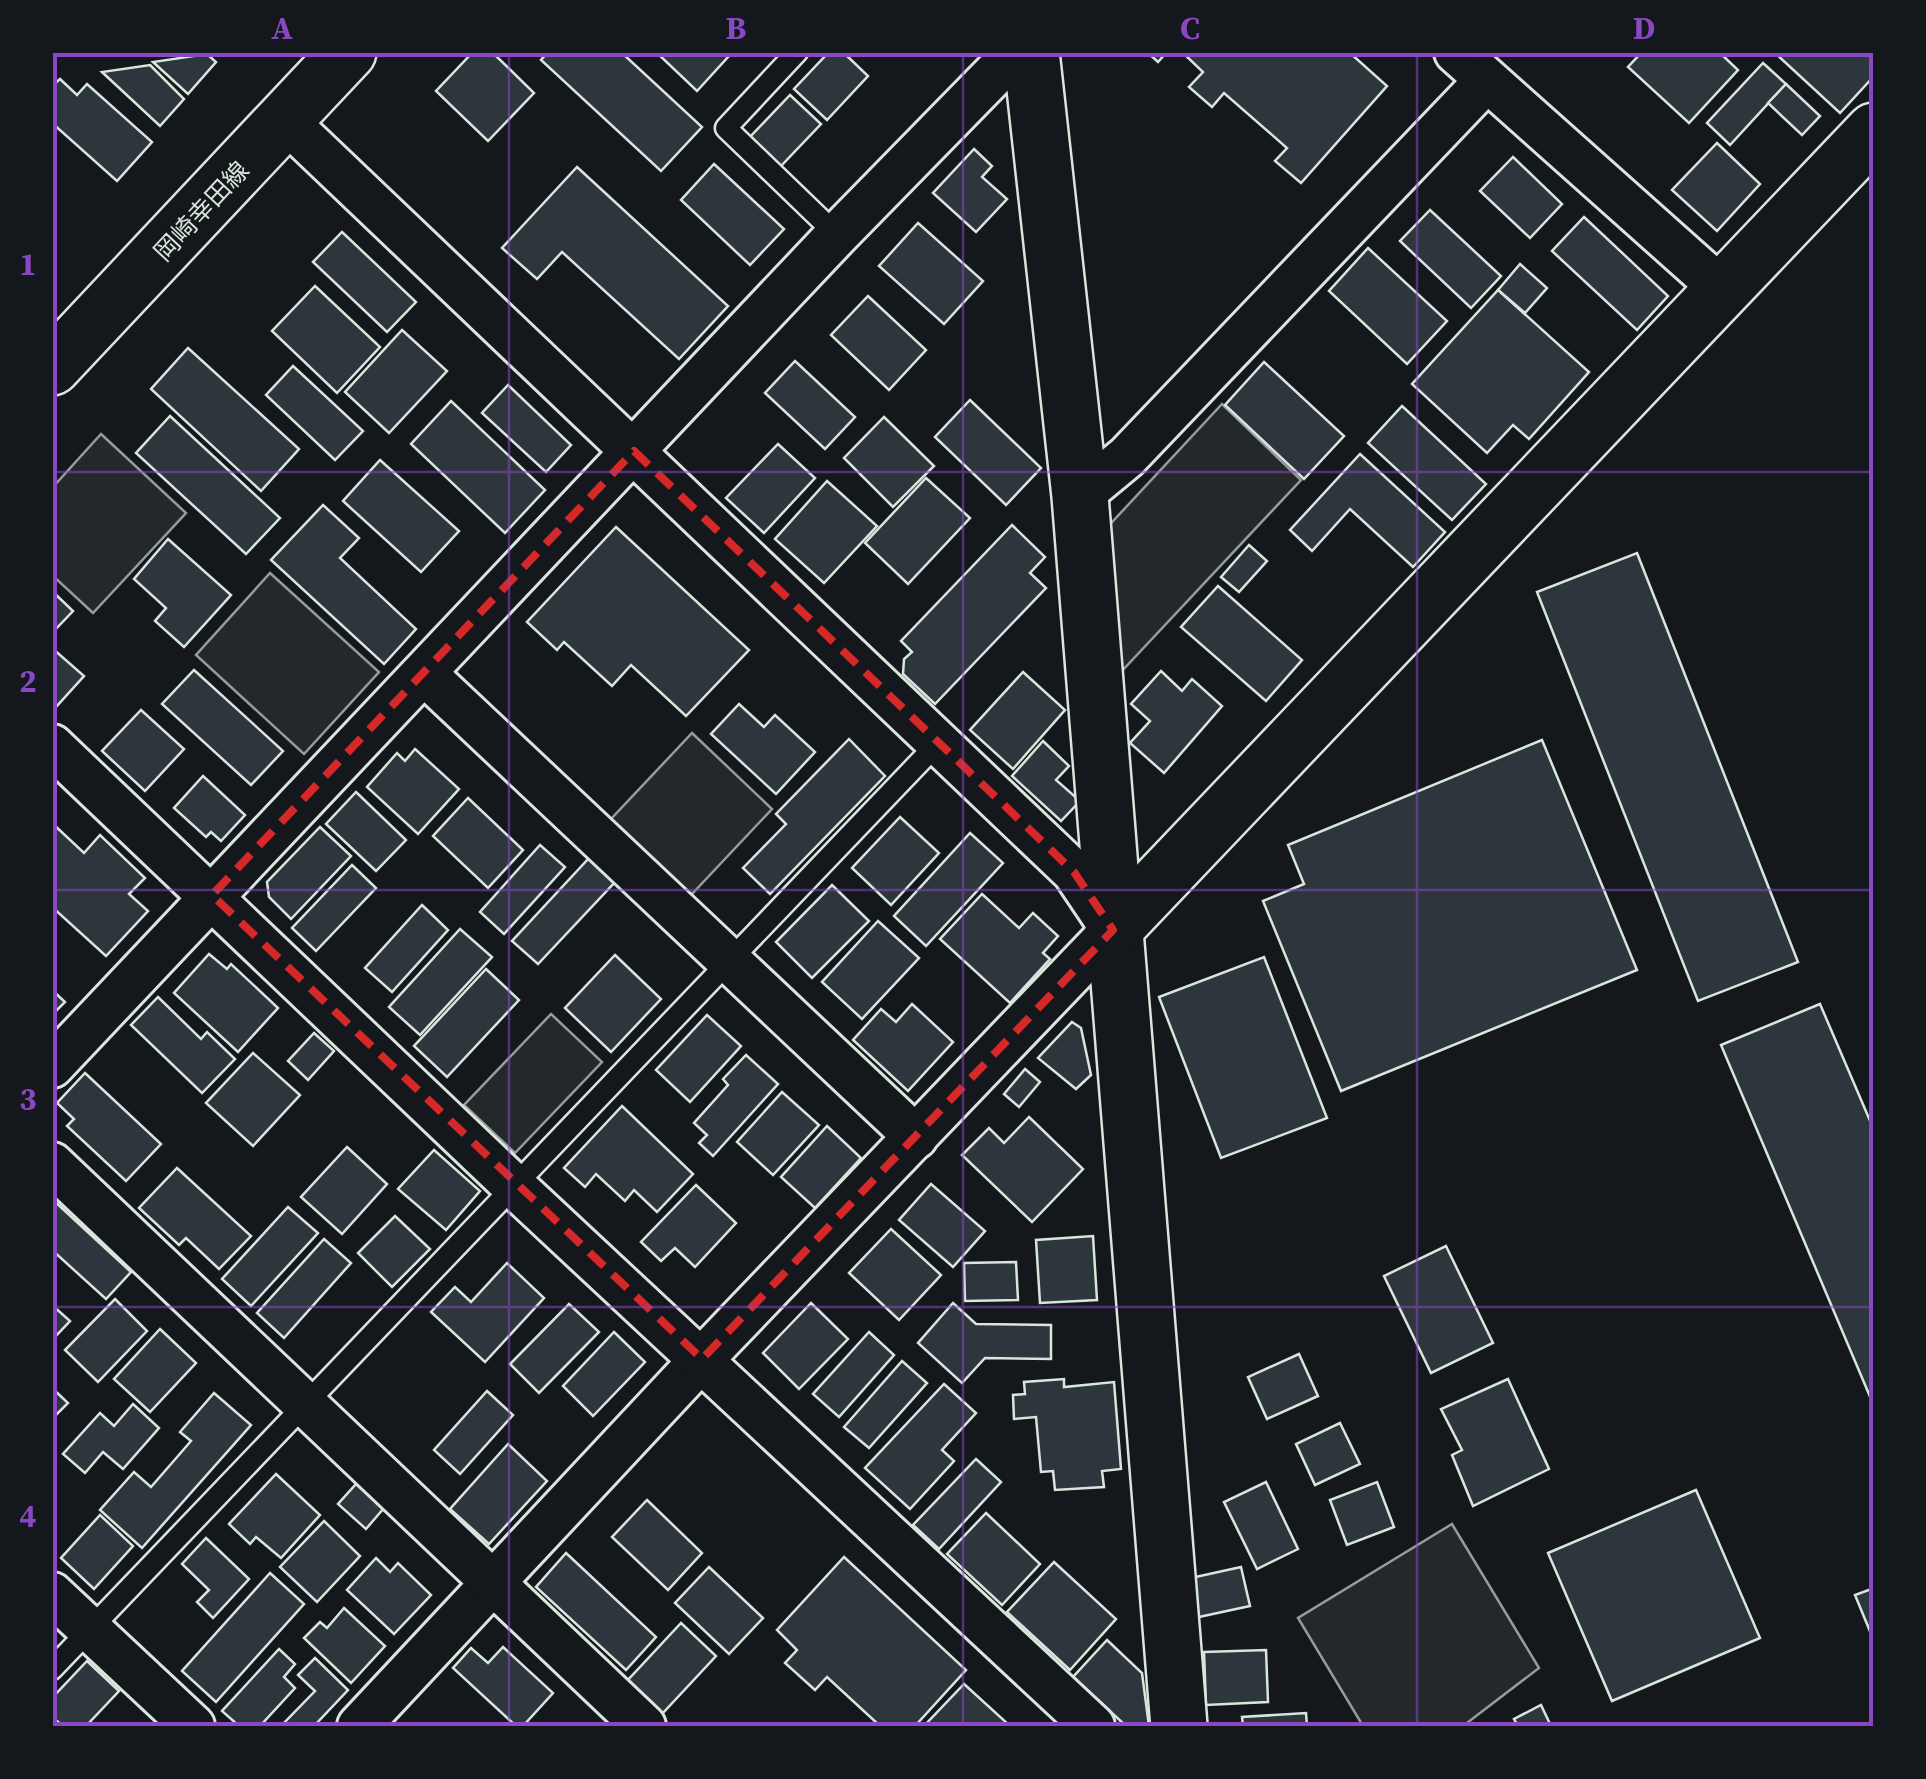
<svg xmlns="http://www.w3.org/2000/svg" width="1926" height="1779" viewBox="0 0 1926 1779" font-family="'Source Serif 4','Noto Sans JP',serif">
  <rect width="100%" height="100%" fill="#14181c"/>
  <g fill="#24282b" stroke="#939e99" stroke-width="2.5">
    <polygon points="1222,404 1301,480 1120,673 1101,534"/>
    <polygon points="101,434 186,513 93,613 53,576 53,487"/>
    <polygon points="270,573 379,672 304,754 196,655"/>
    <polygon points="692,733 772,809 691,895 611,819"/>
    <polygon points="551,1014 602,1062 515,1153 464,1105"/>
    <polygon points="1452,1524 1539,1668 1463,1726 1363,1726 1298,1618"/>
  </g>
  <g fill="#2c363c" stroke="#d8e6dc" stroke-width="2.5">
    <polygon points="473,52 492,52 534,93 488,141 436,91"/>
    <polygon points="548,52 621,52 702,127 661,171 541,60"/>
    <polygon points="656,52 723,52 728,57 697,91"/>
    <polygon points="829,52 843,52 868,76 827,120 794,89"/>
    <polygon points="1147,52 1167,52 1158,62"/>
    <polygon points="1182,52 1349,52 1387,86 1301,183 1275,161 1287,148 1224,93 1212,107 1189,87 1203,72"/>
    <polygon points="1642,52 1719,52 1738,70 1689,123 1628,67"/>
    <polygon points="1774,52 1874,52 1874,76 1840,113"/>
    <polygon points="207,54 216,62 188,94 153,62"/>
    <polygon points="1763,63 1786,84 1730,145 1707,123"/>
    <polygon points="150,65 184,99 160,126 102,72"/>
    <polygon points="60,79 77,95 87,84 152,142 117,181 52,123 52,86"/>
    <polygon points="1786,84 1820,116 1802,135 1768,103"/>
    <polygon points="790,95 821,124 780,167 749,138"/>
    <polygon points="1717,143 1760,184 1717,231 1672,190"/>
    <polygon points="974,149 992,166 982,177 1007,199 976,232 933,193"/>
    <polygon points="1513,157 1562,204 1530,238 1480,191"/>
    <polygon points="714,164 784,229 750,265 681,200"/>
    <polygon points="577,167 728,306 679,359 562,252 537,279 502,248"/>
    <polygon points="1430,210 1501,276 1471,308 1400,241"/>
    <polygon points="1584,217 1668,296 1637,330 1552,251"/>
    <polygon points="918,223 983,281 944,324 879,266"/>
    <polygon points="342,232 416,302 387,332 313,262"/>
    <polygon points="1368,248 1447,321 1407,364 1329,291"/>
    <polygon points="1520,264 1547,288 1525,313 1498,290"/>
    <polygon points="315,286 380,347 337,393 272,331"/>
    <polygon points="1498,290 1589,372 1529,439 1513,425 1487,453 1412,384"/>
    <polygon points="868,296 926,350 889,390 831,335"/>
    <polygon points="402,330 447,371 389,433 345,392"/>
    <polygon points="188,348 299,449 261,491 151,389"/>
    <polygon points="795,361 855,417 825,449 765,393"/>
    <polygon points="1264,362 1344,436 1304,479 1225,405"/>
    <polygon points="293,366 363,431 335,460 266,395"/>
    <polygon points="508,385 571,445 546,472 482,413"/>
    <polygon points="970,400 1041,468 1006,505 935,437"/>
    <polygon points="451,401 545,490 505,533 411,444"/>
    <polygon points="1402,406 1486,484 1452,520 1368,443"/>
    <polygon points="170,416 280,518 246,554 136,453"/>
    <polygon points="884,417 934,466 893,507 844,458"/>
    <polygon points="778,444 815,478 764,533 726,498"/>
    <polygon points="1360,454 1445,532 1413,567 1350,509 1312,551 1290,530"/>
    <polygon points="380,460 459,531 421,572 343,501"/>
    <polygon points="926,478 970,518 908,584 865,543"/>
    <polygon points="827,481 877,526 824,583 775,539"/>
    <polygon points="323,505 359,538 340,558 416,629 384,664 271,560"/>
    <polygon points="1012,525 1045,557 1030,573 1046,588 935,704 903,674 904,659 912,652 901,641"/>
    <polygon points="616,527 749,650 686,716 631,665 612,686 564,642 557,650 527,622"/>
    <polygon points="168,539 231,595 184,647 155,621 166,608 134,579"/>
    <polygon points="1249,545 1267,561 1239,592 1221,577"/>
    <polygon points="1637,553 1798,962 1698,1001 1537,592"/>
    <polygon points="1218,586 1302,660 1266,701 1181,627"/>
    <polygon points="52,591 73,611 52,633"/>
    <polygon points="52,648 84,676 55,708 52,706"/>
    <polygon points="194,670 283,751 251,785 162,704"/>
    <polygon points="1161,671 1182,691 1192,679 1222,706 1164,773 1130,743 1150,721 1131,704"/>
    <polygon points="1023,672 1065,710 1013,769 970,730"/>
    <polygon points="739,704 764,727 775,715 815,752 776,794 711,734"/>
    <polygon points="141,710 184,749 145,791 102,751"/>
    <polygon points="849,739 885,776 770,894 743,868 786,824 776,814"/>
    <polygon points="1542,740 1637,970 1341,1091 1263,901 1304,884 1288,845"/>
    <polygon points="1043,741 1069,766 1056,780 1080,801 1061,821 1012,776"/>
    <polygon points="415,749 459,789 418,834 367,787 397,753 405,761"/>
    <polygon points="203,776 245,815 221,841 211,832 206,837 174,808"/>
    <polygon points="356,792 406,840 376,871 326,824"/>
    <polygon points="468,798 523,850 488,888 433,836"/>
    <polygon points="900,817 939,853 891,905 852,868"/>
    <polygon points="52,823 84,853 100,835 145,878 129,894 148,911 106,956 52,907"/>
    <polygon points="320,827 351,856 291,919 269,897 267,882"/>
    <polygon points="970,833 1003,863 926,946 894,916"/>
    <polygon points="540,845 565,867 504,934 480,912"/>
    <polygon points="590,857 616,881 538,964 512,941"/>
    <polygon points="352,865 376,888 316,951 292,928"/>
    <polygon points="832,885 869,921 812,978 776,942"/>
    <polygon points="982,894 1019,928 1033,913 1058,936 1043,953 1050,959 1010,1003 940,939"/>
    <polygon points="422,905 448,930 392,992 365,968"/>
    <polygon points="878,921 919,958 862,1019 822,982"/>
    <polygon points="460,929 492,957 420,1035 389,1007"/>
    <polygon points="209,954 227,969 231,964 278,1008 238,1052 174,993"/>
    <polygon points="615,955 661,999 611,1052 565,1008"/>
    <polygon points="1264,957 1327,1118 1221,1158 1159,997"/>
    <polygon points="486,969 519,1000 447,1077 414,1046"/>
    <polygon points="52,990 65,1002 52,1015"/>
    <polygon points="158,997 201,1039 207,1032 235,1059 202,1093 131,1025"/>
    <polygon points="912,1004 953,1042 908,1091 853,1040 881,1009 896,1022"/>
    <polygon points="1820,1004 1874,1130 1874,1406 1721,1045"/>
    <polygon points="707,1015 741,1046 690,1102 656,1070"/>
    <polygon points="1072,1022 1081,1028 1091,1075 1076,1089 1038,1058"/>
    <polygon points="314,1033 334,1051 308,1080 288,1061"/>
    <polygon points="253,1053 300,1095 253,1146 206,1103"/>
    <polygon points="746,1055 778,1084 713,1156 699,1143 707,1135 694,1123 728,1085 723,1079"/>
    <polygon points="1025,1069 1040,1082 1019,1107 1004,1094"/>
    <polygon points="85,1073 161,1144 126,1181 67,1126 74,1119 57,1103"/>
    <polygon points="782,1092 819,1125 773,1175 737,1142"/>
    <polygon points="622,1106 693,1174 657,1212 634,1190 625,1201 596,1174 585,1187 564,1168"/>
    <polygon points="1029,1117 1083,1169 1032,1222 962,1155 989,1128 1004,1143"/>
    <polygon points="827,1126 861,1158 815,1208 781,1177"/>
    <polygon points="347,1147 387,1184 342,1234 301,1197"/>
    <polygon points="434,1150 480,1191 446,1230 398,1189"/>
    <polygon points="177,1168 251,1236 219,1269 186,1238 179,1245 139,1208"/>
    <polygon points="931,1184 985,1231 953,1267 899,1220"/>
    <polygon points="696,1185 736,1223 695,1267 675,1248 661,1261 641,1242"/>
    <polygon points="52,1199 131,1272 106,1299 52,1250"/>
    <polygon points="288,1207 318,1233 251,1306 222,1279"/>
    <polygon points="395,1216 430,1249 392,1287 358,1253"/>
    <polygon points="891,1229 941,1275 899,1320 849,1273"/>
    <polygon points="1093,1236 1097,1300 1040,1303 1036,1240"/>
    <polygon points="324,1239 351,1263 284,1338 257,1313"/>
    <polygon points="1446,1246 1493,1343 1431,1373 1384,1276"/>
    <polygon points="1016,1262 1018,1300 965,1301 964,1263"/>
    <polygon points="507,1263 544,1298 485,1362 431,1312 455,1287 471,1302"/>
    <polygon points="115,1299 147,1331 98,1382 65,1350"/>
    <polygon points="811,1303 848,1339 799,1389 763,1353"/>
    <polygon points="953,1303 976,1324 1051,1325 1051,1359 985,1358 962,1383 918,1343"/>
    <polygon points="569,1304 599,1332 539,1393 510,1364"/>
    <polygon points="52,1305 70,1321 52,1340"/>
    <polygon points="160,1329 196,1363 150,1412 114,1379"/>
    <polygon points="614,1332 645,1362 593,1416 563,1386"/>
    <polygon points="869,1332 894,1355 839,1417 813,1394"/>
    <polygon points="1299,1354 1318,1396 1267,1419 1248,1377"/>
    <polygon points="902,1361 927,1383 869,1448 844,1427"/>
    <polygon points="1064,1379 1064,1387 1114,1382 1121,1469 1102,1471 1104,1487 1055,1490 1053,1471 1041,1472 1036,1417 1014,1419 1013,1395 1025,1394 1024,1382"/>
    <polygon points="1508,1379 1549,1469 1473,1506 1452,1455 1462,1450 1441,1409"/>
    <polygon points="944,1384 976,1413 942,1450 954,1461 910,1509 865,1468"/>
    <polygon points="52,1388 68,1403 52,1419"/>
    <polygon points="487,1391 513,1415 460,1474 434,1450"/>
    <polygon points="214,1393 251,1425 142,1548 100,1510 134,1472 151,1487 191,1441 180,1432"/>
    <polygon points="133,1404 159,1428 123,1469 103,1452 85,1473 63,1454 100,1413 114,1426"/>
    <polygon points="1340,1423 1360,1464 1315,1485 1296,1444"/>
    <polygon points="508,1444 547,1481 489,1544 450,1509"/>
    <polygon points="976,1459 1001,1482 939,1549 913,1525"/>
    <polygon points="276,1474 320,1515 281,1558 256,1537 250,1544 229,1524"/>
    <polygon points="1266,1482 1298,1549 1257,1569 1224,1502"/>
    <polygon points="1377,1482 1394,1527 1347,1545 1330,1500"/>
    <polygon points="356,1484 384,1508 366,1529 338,1504"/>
    <polygon points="1696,1490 1760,1638 1612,1701 1548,1553"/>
    <polygon points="647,1500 702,1553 668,1590 612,1537"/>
    <polygon points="986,1513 1040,1564 1002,1605 947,1554"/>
    <polygon points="100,1515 133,1546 94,1589 61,1558"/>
    <polygon points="324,1521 360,1556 317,1602 280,1567"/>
    <polygon points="206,1538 249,1579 213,1618 197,1602 209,1590 182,1564"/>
    <polygon points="566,1553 656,1637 626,1670 536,1587"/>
    <polygon points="844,1557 966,1670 915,1726 880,1726 827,1677 815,1690 785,1663 797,1650 777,1630"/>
    <polygon points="376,1558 390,1572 398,1563 431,1595 394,1634 347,1590"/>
    <polygon points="1054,1562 1116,1619 1070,1670 1007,1612"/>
    <polygon points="709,1567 763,1618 729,1654 675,1603"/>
    <polygon points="1241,1567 1250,1606 1199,1617 1191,1578"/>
    <polygon points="270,1573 304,1604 216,1702 182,1671"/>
    <polygon points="1874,1588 1874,1641 1855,1595"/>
    <polygon points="344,1608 385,1646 351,1683 304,1638 320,1622 327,1628"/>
    <polygon points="681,1623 716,1656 662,1714 627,1681"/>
    <polygon points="1107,1640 1142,1673 1149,1726 1126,1726 1073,1677"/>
    <polygon points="503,1647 553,1693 523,1726 516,1726 453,1668 471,1648 488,1663"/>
    <polygon points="279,1649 295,1664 284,1677 295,1688 260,1726 239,1726 222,1711"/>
    <polygon points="1266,1650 1268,1702 1206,1705 1204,1652"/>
    <polygon points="315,1658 348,1690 314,1726 281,1726 315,1691 298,1675"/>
    <polygon points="87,1661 119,1691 86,1726 63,1726 52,1717 52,1698"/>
    <polygon points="964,1684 1008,1724 1005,1726 924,1726"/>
    <polygon points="1541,1705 1551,1726 1518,1726 1514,1719"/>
    <polygon points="1306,1713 1307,1726 1243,1726 1242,1717"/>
  </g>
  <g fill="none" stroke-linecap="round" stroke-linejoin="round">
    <defs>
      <g id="lane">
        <polyline points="797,52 726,128 837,235"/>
        <polyline points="52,1669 938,743"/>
      </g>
      <g id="street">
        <polyline points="1456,52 1723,290"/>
        <polyline points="286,121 1074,872 1113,930 702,1359 359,1726"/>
        <polyline points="1080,496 1127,457 1486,81"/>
        <polyline points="426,675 916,1137"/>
        <polyline points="52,746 516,1188 1093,1726"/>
        <polyline points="52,1066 837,235 1016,52"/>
        <polyline points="52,1164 644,1726"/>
        <polyline points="52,1594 193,1726"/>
      </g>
      <g id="secondary">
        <polyline points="1031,52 1080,496 1179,1726"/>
        <polyline points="52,367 348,52"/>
        <polyline points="1113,930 1874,131"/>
      </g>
    </defs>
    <use href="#lane" stroke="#d8e6dc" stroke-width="25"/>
    <use href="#street" stroke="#d8e6dc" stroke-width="48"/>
    <use href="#secondary" stroke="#d8e6dc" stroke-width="60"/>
    <use href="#lane" stroke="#14181c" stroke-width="20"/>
    <use href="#street" stroke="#14181c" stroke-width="42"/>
    <use href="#secondary" stroke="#14181c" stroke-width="55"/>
  </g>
  <path fill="none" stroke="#d62828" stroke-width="8" stroke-dasharray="20 12" stroke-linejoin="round" d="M634 451 1074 872 1113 930 702 1359 212 895Z"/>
  <path fill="none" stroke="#8948c3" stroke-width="2.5" stroke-opacity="0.55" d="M509 52V1726M963 52V1726M1417 52V1726M52 472H1874M52 890H1874M52 1307H1874"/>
  <g text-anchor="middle" stroke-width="8" stroke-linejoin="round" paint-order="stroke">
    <g font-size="25" fill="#d8e6dc" stroke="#14181c">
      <text transform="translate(201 211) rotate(-47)" y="9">岡崎幸田線</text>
    </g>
  </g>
  <rect width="1926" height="1779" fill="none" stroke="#14181c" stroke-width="110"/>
  <rect x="55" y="55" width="1816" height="1669" fill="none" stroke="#8948c3" stroke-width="4"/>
  <g font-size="32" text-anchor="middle" font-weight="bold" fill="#8948c3">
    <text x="282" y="39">A</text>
    <text x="736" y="39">B</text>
    <text x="1190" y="39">C</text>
    <text x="1644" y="39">D</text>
    <text x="28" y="275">1</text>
    <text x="28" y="692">2</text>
    <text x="28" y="1110">3</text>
    <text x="28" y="1527">4</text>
  </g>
</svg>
